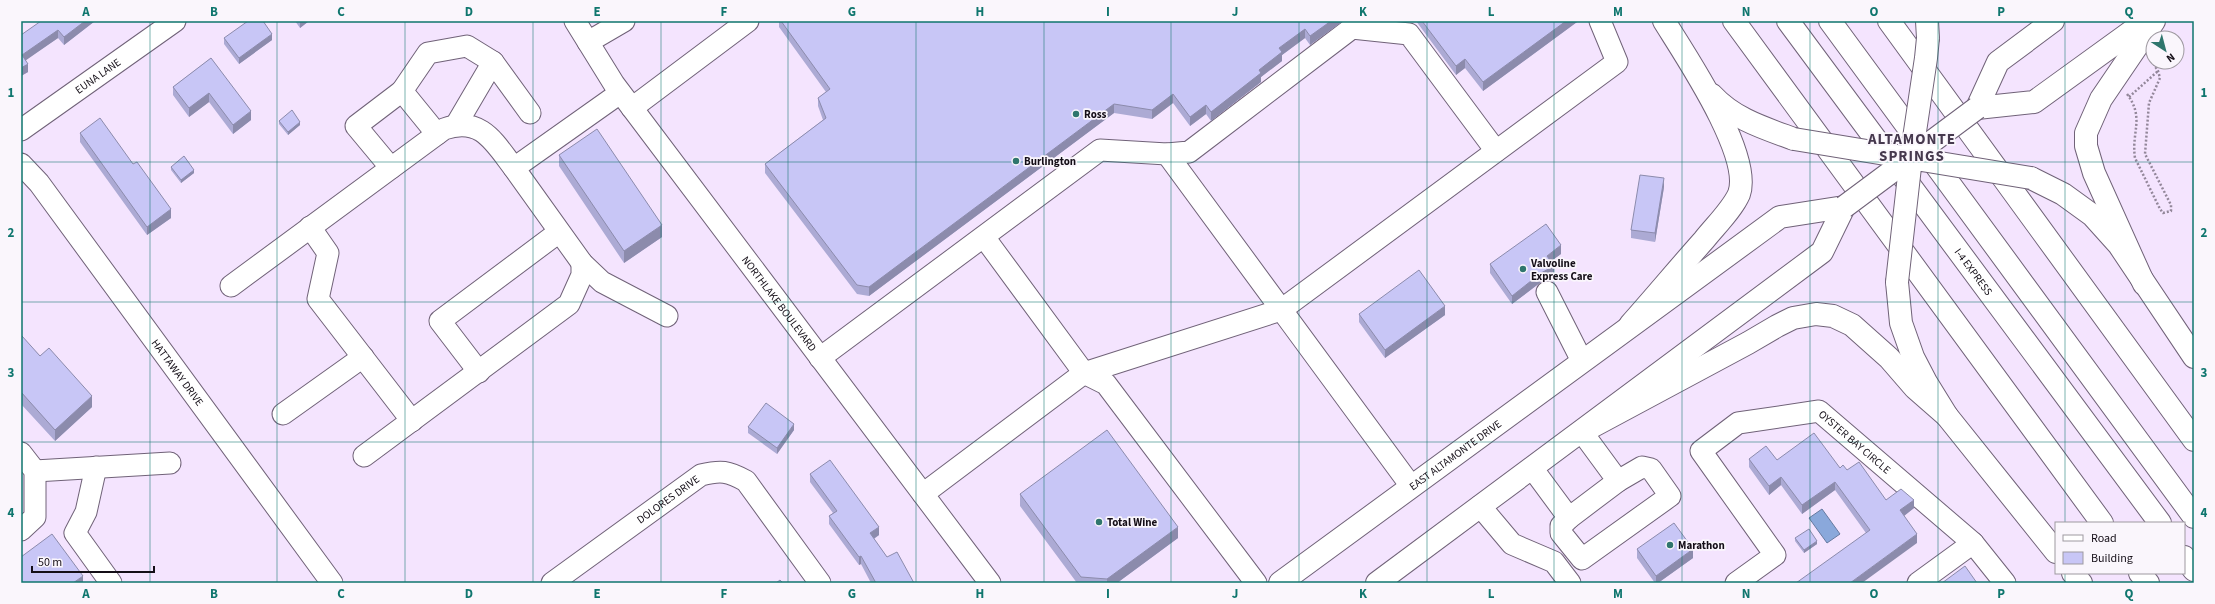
<svg xmlns="http://www.w3.org/2000/svg" width="2215" height="604" viewBox="0 0 2215 604" font-family="'Source Sans 3',sans-serif">
<style>
.water{fill:#8aa8db;stroke:#677aa0}
.lines{fill:none;stroke-linecap:round;stroke-linejoin:round}
.minor-casing{stroke:#706278;stroke-width:23}
.major-casing{stroke:#706278;stroke-width:24}
.highway-casing{stroke:#706278;stroke-width:24}
.path{stroke:#93879a;stroke-width:2.5;stroke-dasharray:2 2;stroke-linecap:butt}
.minor{stroke:#fff;stroke-width:21}
.major{stroke:#fff;stroke-width:22}
.highway{stroke:#fff;stroke-width:22}
.major-bridge-casing{stroke:#706278;stroke-width:24;stroke-linecap:butt}
.highway-bridge-casing{stroke:#706278;stroke-width:24;stroke-linecap:butt}
.major-bridge{stroke:#fff;stroke-width:22}
.highway-bridge{stroke:#fff;stroke-width:22}
.wall{fill:#acaad4}
.shaded-wall{fill:#8c8bac}
.building{fill:#c8c6f6;stroke:#8c8bac}
.grid{fill:none;stroke:#0f766e;stroke-width:1;stroke-opacity:0.55}
.poi-dot{fill:#2f766d;stroke:#faf6fc;stroke-width:1.5}
.labels{text-anchor:middle;dominant-baseline:central;stroke-width:3.5;stroke-linejoin:round;paint-order:stroke}
.street-label{font-size:11px;fill:#140e17;stroke:#faf6fc}
.poi-label{font-size:11px;font-weight:bold;fill:#140e17;stroke:#faf6fc;text-anchor:start}
.district-label{font-size:15px;font-weight:bold;letter-spacing:1px;fill:#46394e;stroke:#faf6fc}
.neatline{fill:none;stroke:#0f766e;stroke-width:1.5}
.grid-label{font-size:13px;text-anchor:middle;font-weight:bold;fill:#0f766e}
</style>
<rect width="100%" height="100%" fill="#f4e4fe"/>
<path class="water" d="M1822,509l18,25 -13,9 -18,-25z"/>
<g class="lines">
<g class="minor-casing">
<g id="minor">
<path id="s1" d="M575,21l39,63 376,499"/>
<path d="M588,42l36,-21"/>
<path d="M402,91l26,-38 39,-7 26,16"/>
<path d="M620,93l-106,75 68,95 20,19 65,34"/>
<path d="M632,108l116,-87"/>
<path d="M456,125l37,-63 37,51"/>
<path id="s2" d="M21,130l154,-109"/>
<path d="M1167,154l244,332"/>
<path id="s3" d="M21,164l18,19 293,400"/>
<path d="M391,168l-35,-42 46,-35 35,43"/>
<path d="M310,227l18,26 -10,46 94,122"/>
<path d="M984,237l100,136 22,11 150,199"/>
<path d="M231,286l213,-157c37,-13 50,13 70,39"/>
<path d="M1547,292l35,69"/>
<path d="M820,358l280,-208 67,4 22,-2 163,-124 57,6 87,117"/>
<path d="M479,372l-39,-51 119,-89"/>
<path d="M283,414l80,-57"/>
<path d="M21,453l14,18v46l-14,13"/>
<path d="M364,456l205,-152 13,-29v-12"/>
<path d="M96,467l-10,45 -11,21 36,50"/>
<path d="M1532,468l37,50 49,-37 -36,-49"/>
<path d="M35,471l135,-8"/>
<path d="M923,494l161,-121 197,-63 336,-248 -17,-41"/>
<path d="M1480,506l32,38 42,18 16,21"/>
<path d="M1569,518l-8,8v7l21,26 88,-63 -19,-27 -9,-2 -24,14"/>
<path id="s4" d="M552,583l149,-108c20,-5 27,-4 45,6l74,102"/>
<path id="s5" d="M1736,583l39,-28 -74,-104 37,-28 81,-12 154,132 32,40"/>
<path d="M1918,583l55,-40"/>
</g>
</g>
<g class="major-casing">
<g id="major">
<path d="M1977,108l57,-6 112,-81"/>
<path d="M1977,108l21,-46 55,-41"/>
<path id="s6" d="M1280,583l500,-366 64,-10"/>
<path d="M1377,583l445,-331 22,-45"/>
</g>
</g>
<g class="highway-casing">
<g id="highway">
<path d="M1734,21l368,502"/>
<path id="s7" d="M1788,21l372,502"/>
<path d="M1830,21l364,496"/>
<path d="M1889,21l305,419"/>
<path d="M1927,21l1,17"/>
<path d="M1712,95c22,24 52,33 82,44"/>
<path d="M2031,178l32,16 29,21 27,30 75,112"/>
<path d="M1897,282l4,41 12,34 13,25 21,34 109,136"/>
<path d="M2144,284l-50,-111 -8,-27v-13l15,-34 53,-78"/>
<path d="M1630,325c25,-28 49,-57 74,-85 11,-14 28,-30 35,-46 14,-39 -54,-139 -75,-173"/>
<path d="M1582,432l166,-89 29,-17 16,-8 23,-4 17,2 19,9 37,33 26,30 32,28"/>
<path d="M2184,557l10,13"/>
<path d="M2073,573l8,10"/>
<path d="M2140,573l8,10"/>
</g>
</g>
<path class="path" d="M2127,94c18,24 4,38 8,64l25,51 3,4 8,-2v-6l-26,-51 4,-51 11,-25 -2,-7 -5,-8
M2129,97l29,-26"/>
<use href="#minor" class="minor"/>
<use href="#major" class="major"/>
<use href="#highway" class="highway"/>
<g class="major-bridge-casing">
<path id="major-bridge" d="M1844,207l133,-99"/>
</g>
<g class="highway-bridge-casing">
<path id="highway-bridge" d="M1794,139l237,39
M1897,282l14,-124 15,-100 2,-20"/>
</g>
<use href="#major-bridge" class="major-bridge"/>
<use href="#highway-bridge" class="highway-bridge"/>
</g>
<path class="wall" d="M95,21l-31,24 -6,-7 -33,22 3,12 -7,4v-41z
M295,21h14l-9,7z
M779,21h564l-33,24 -5,-7 -23,17v6l-21,16v5l-50,39 -5,-7 -16,12 -17,-23 -21,16 -38,-6 -245,183 -12,-2 -92,-121v-9l58,-44 -5,-14v-8l8,-6 -47,-65z
M1416,21h161v1l-94,69 -18,-23 -9,7z
M224,38l48,2 -33,24 -15,-20z
M211,58l40,62 -18,14 -24,-32 -20,15 -16,-22v-8z
M279,121l21,4 -12,10 -9,-11z
M80,133l53,31 38,54 -24,17 -67,-93z
M559,155l103,82 -38,26 -65,-97z
M171,167l23,6 -13,10 -10,-13z
M1664,187l-9,55 -24,-4v-8z
M1561,254l-10,7 3,13 -13,8 -29,22 -22,-31v-9z
M1359,314l86,1 -60,43 -26,-36z
M21,337l71,70 -37,34 -34,-37z
M748,427l46,3 -17,24 -29,-21z
M1749,459l28,1 63,8 7,2 39,30 28,8 -10,8 13,27 -51,-10 -31,-43 -33,24 -21,-29 -12,10 -20,-28z
M810,474l69,61 -5,4 13,18 27,26h-43l-10,-19 -2,1 -30,-41v-8l4,-3 -23,-31z
M1020,494l158,44 -61,45h-40l-57,-77z
M1795,538l22,6 -13,9 -9,-12z
M1637,549l56,9 -35,25h-3l-18,-25z"/>
<path class="shaded-wall" d="M85,21h10l-31,24v-8z
M300,21h9l-9,7z
M1331,21h12l-33,24v-9z
M1566,21h11v1l-94,69v-9z
M1305,29v9l-23,17v6l-21,16v5l-50,39v-9l48,-42 20,-22z
M58,30v8l-36,25v-8z
M272,34v6l-33,24v-6z
M1465,59v9l-9,7v-9z
M28,64v8l-7,4v-8z
M209,93v9l-20,15v-9z
M1173,94v9l-21,16v-9z
M1114,104v9l-245,183v-9z
M1206,105v9l-16,12v-9z
M251,111v9l-18,14v-9z
M300,122v3l-12,10v-3z
M194,170v3l-13,10v-3z
M1664,178v9l-9,55v-9z
M171,209v9l-24,17v-8z
M662,225v12l-38,26v-12z
M1561,245v9l-14,10v-8z
M1554,266v8l-13,8 -29,22v-8l29,-23z
M1445,306v9l-60,43v-8z
M92,396v11l-37,34v-11z
M794,424v6l-17,24v-6z
M1781,477v8l-12,10v-9z
M1835,482v8l-33,24v-9z
M1914,500v8l-14,11v-9z
M879,527v8l-9,6v-8z
M1178,527v11l-61,45h-10v-4z
M1917,534v9l-55,40h-12z
M1817,541v3l-13,9v-3z
M1693,549v9l-35,25h-2v-7z
M861,556v8l-2,1v-8z
M83,576v7h-10z"/>
<path class="building" d="M41,21h44l-21,16 -6,-7 -36,25 6,9 -7,4v-33z
M248,21h15l9,13 -33,24 -15,-20z
M781,21h550l-21,15 -5,-7 -26,19 3,4 -23,18 2,3 -50,39 -5,-7 -16,12 -17,-23 -21,16 -38,-6 -245,183 -12,-2 -92,-121 61,-46 -8,-20 12,-9z
M1422,21h144l-83,61 -18,-23 -9,7z
M211,58l40,53 -18,14 -24,-32 -20,15 -16,-21z
M292,110l8,12 -12,10 -9,-11z
M100,118l33,46 4,-2 34,47 -24,18 -67,-94z
M597,129l65,96 -38,26 -65,-96z
M184,156l10,14 -13,10 -10,-13z
M1640,175l24,3 -9,55 -24,-3z
M1546,224l15,21 -14,11 7,10 -13,7 -29,23 -22,-32z
M1419,270l26,36 -60,44 -26,-36z
M22,336l18,20 9,-8 43,48 -37,34 -34,-38v-55z
M766,403l28,21 -17,24 -29,-21z
M1107,430l71,97 -71,52 -26,-2 -61,-83z
M1814,433l26,35 3,-3 4,5 12,-8 27,38 15,-11 13,11 -14,10 17,24 -67,49h-54l74,-53 -35,-48 -33,23 -21,-28 -12,9 -20,-27 17,-13 11,14z
M830,460l49,67 -9,6 17,24 10,-5 17,31h-38l-15,-27 -2,1 -30,-41 8,-5 -27,-37z
M1674,523l19,26 -37,27 -19,-27z
M1809,529l8,12 -13,9 -9,-12z
M52,534l31,42 -10,7h-52v-26z
M1965,566l12,17h-35z
M780,580l3,3h-7z"/>
<path class="grid" d="M150,21v562M277,21v562M405,21v562M533,21v562M661,21v562M788,21v562M916,21v562M1044,21v562M1171,21v562M1299,21v562M1427,21v562M1554,21v562M1682,21v562M1810,21v562M1938,21v562M2065,21v502M21,162h2173M21,302h2173M21,442h2173M2065,573v10"/>
<g class="poi-dot">
<circle cx="1076" cy="114" r="4"/>
<circle cx="1016" cy="161" r="4"/>
<circle cx="1523" cy="269" r="4"/>
<circle cx="1099" cy="522" r="4"/>
<circle cx="1670" cy="545" r="4"/>
</g>
<g class="labels">
<g class="street-label">
<text stroke="none"><textPath href="#s2" startOffset="94">EUNA LANE</textPath></text>
<text stroke="none"><textPath href="#s7" startOffset="312">I-4 EXPRESS</textPath></text>
<text stroke="none"><textPath href="#s1" startOffset="349">NORTHLAKE BOULEVARD</textPath></text>
<text stroke="none"><textPath href="#s3" startOffset="261">HATTAWAY DRIVE</textPath></text>
<text stroke="none"><textPath href="#s5" startOffset="351">OYSTER BAY CIRCLE</textPath></text>
<text stroke="none"><textPath href="#s6" startOffset="217">EAST ALTAMONTE DRIVE</textPath></text>
<text stroke="none"><textPath href="#s4" startOffset="143">DOLORES DRIVE</textPath></text>
</g>
<g class="poi-label">
<text x="1084" y="114">Ross</text>
<text x="1024" y="161">Burlington</text>
<text x="1531" y="263">Valvoline<tspan x="1531" dy="13">Express Care</tspan></text>
<text x="1107" y="522">Total Wine</text>
<text x="1678" y="545">Marathon</text>
</g>
<g class="district-label">
<text x="1912" y="139">ALTAMONTE<tspan x="1912" dy="17">SPRINGS</tspan></text>
</g>
</g>
<rect width="2215" height="604" fill="none" stroke="#faf6fc" stroke-width="44"/>
<rect x="2055" y="522" width="130" height="52" fill="#faf6fc" stroke="#9e99a0"/>
<rect x="2063" y="535" width="20" height="6" fill="#ffffff" stroke="#9e99a0"/>
<text x="2091" y="542" font-size="12" fill="#140e17">Road</text>
<rect x="2063" y="552" width="20" height="12" fill="#c8c6f6" stroke="#9e99a0"/>
<text x="2091" y="562" font-size="12" fill="#140e17">Building</text>
<g transform="translate(2165 50) rotate(144)"><circle r="19" fill="#faf6fc" stroke="#9e99a0"/>
<path d="M0-3L7 15L0 10L-7 15Z" fill="#2f766d"/>
<text y="-6" font-size="11" font-weight="bold" text-anchor="middle" fill="#140e17">N</text>
</g>
<path d="M32 566v6h122v-6" fill="none" stroke="#140e17" stroke-width="2"/>
<text x="38" y="566" font-size="12" fill="#140e17" stroke="#faf6fc" stroke-width="3" paint-order="stroke">50 m</text>
<rect x="22" y="22" width="2171" height="560" class="neatline"/>
<g class="grid-label">
<text x="86" y="16">A</text>
<text x="214" y="16">B</text>
<text x="341" y="16">C</text>
<text x="469" y="16">D</text>
<text x="597" y="16">E</text>
<text x="724" y="16">F</text>
<text x="852" y="16">G</text>
<text x="980" y="16">H</text>
<text x="1108" y="16">I</text>
<text x="1235" y="16">J</text>
<text x="1363" y="16">K</text>
<text x="1491" y="16">L</text>
<text x="1618" y="16">M</text>
<text x="1746" y="16">N</text>
<text x="1874" y="16">O</text>
<text x="2001" y="16">P</text>
<text x="2129" y="16">Q</text>
<text x="11" y="97">1</text>
<text x="2204" y="97">1</text>
<text x="11" y="237">2</text>
<text x="2204" y="237">2</text>
<text x="11" y="377">3</text>
<text x="2204" y="377">3</text>
<text x="11" y="517">4</text>
<text x="2204" y="517">4</text>
<text x="86" y="598">A</text>
<text x="214" y="598">B</text>
<text x="341" y="598">C</text>
<text x="469" y="598">D</text>
<text x="597" y="598">E</text>
<text x="724" y="598">F</text>
<text x="852" y="598">G</text>
<text x="980" y="598">H</text>
<text x="1108" y="598">I</text>
<text x="1235" y="598">J</text>
<text x="1363" y="598">K</text>
<text x="1491" y="598">L</text>
<text x="1618" y="598">M</text>
<text x="1746" y="598">N</text>
<text x="1874" y="598">O</text>
<text x="2001" y="598">P</text>
<text x="2129" y="598">Q</text>
</g>
</svg>
